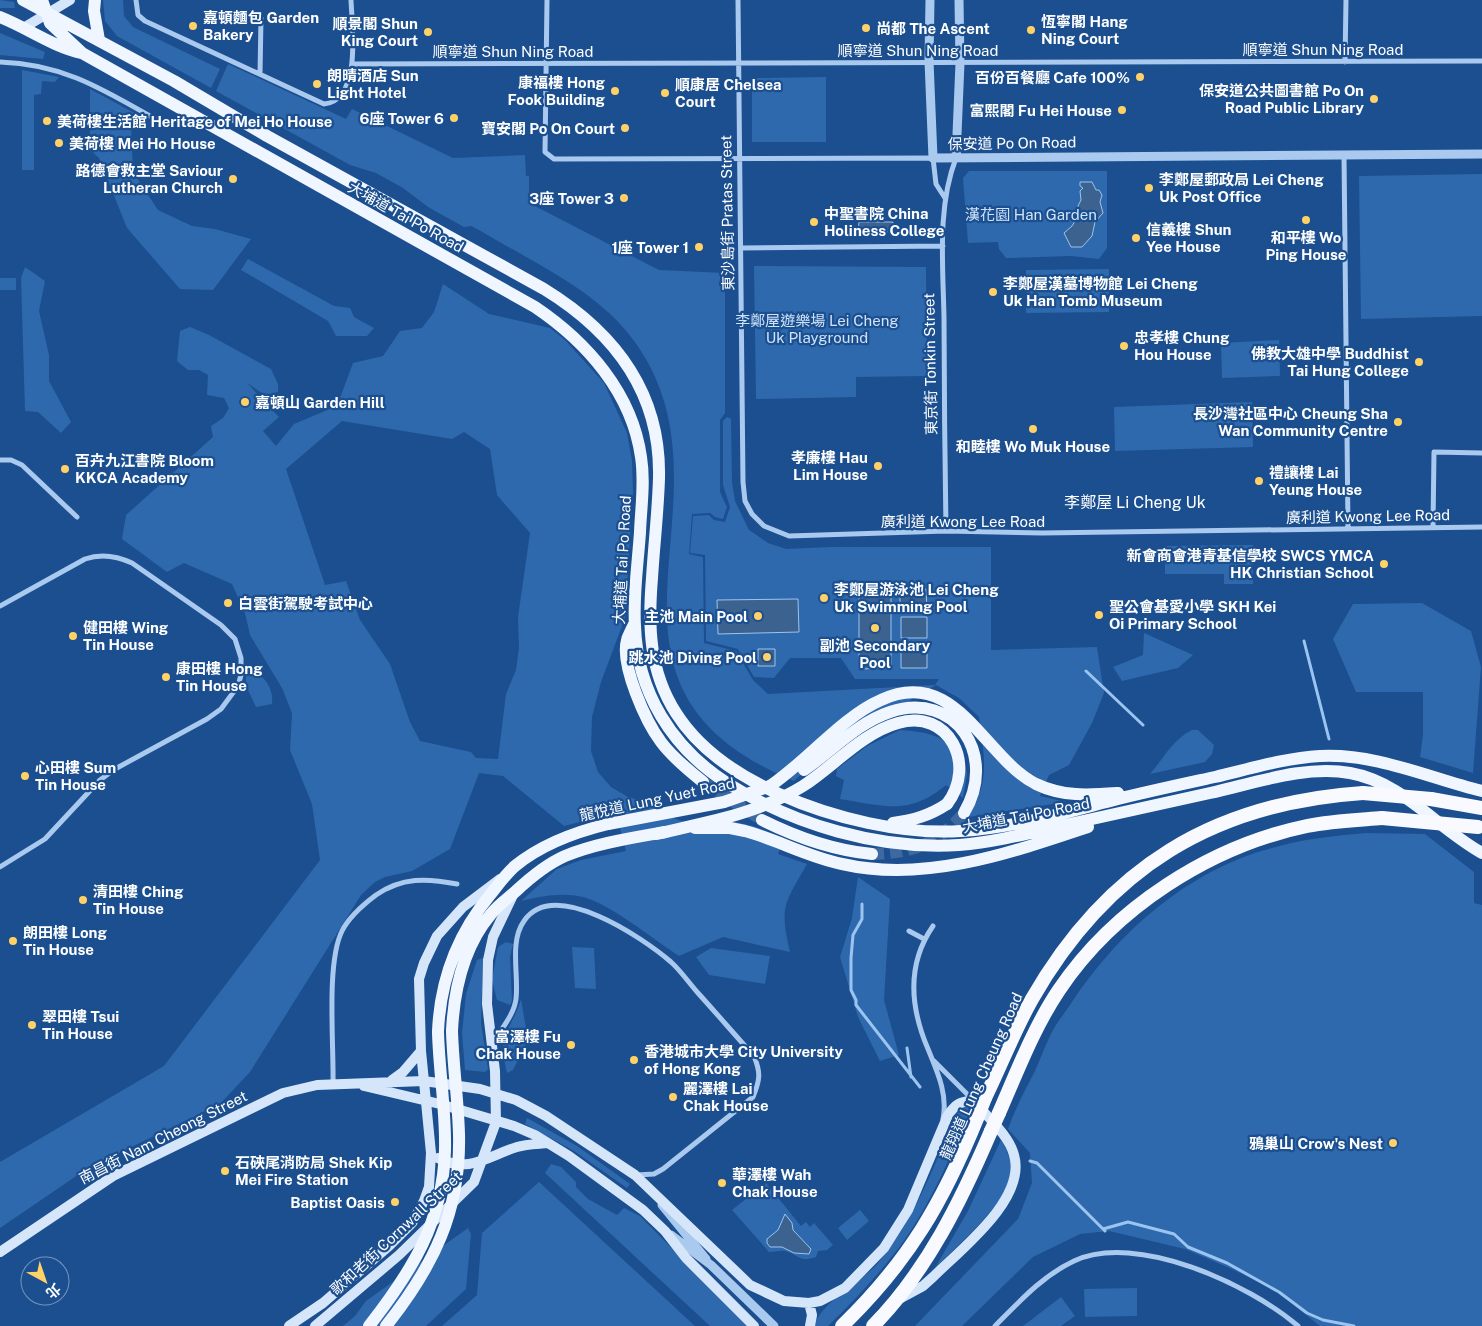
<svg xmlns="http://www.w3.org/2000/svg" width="1482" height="1326" viewBox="0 0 1482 1326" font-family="'Public Sans','Noto Sans TC',sans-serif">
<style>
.green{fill:#2e69ad;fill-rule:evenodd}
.water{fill:#3c6290;stroke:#9cc4f0}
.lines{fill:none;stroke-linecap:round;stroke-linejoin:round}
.stream{stroke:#9cc4f0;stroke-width:3}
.primary-tunnel{stroke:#3d69a0;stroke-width:12;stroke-dasharray:12 6;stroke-linecap:butt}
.minor{stroke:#a9c9ee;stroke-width:5}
.tertiary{stroke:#a9c9ee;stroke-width:9}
.secondary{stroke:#d6e6fa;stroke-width:10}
.primary{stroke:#f0f6ff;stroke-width:12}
.trunk{stroke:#f8faff;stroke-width:14}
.primary-bridge{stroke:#f0f6ff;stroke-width:12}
.trunk-bridge{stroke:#f8faff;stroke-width:14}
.poi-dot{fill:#ffd166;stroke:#1b4f8f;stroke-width:2}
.labels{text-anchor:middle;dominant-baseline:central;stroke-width:4.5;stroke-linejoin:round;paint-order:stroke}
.poi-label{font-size:15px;font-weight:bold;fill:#fff;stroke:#1b4f8f;text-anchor:start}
.street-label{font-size:15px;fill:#fff;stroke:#1b4f8f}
.park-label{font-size:15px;fill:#cfe3fa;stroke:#1b4f8f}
.neighbourhood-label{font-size:16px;fill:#fff;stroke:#1b4f8f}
</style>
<rect width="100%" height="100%" fill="#1b4f8f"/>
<path class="green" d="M0,0l14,2 1,6h-15z
M103,0h20l1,16 9,11 87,42 -9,19 -94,-52 -12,-15z
M0,33l45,19 -2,7 -43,-4z
M228,64l118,55 6,-10 101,49 72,-3 1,21h3v27l130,67 66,3v140l-5,7v72l7,15 -4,12 -8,-2 -5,-4 -18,1 -3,40 14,3 1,86 32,8 17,29 15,14 167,-9 4,-6h-84l-14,-21h-51l-16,20 -20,-1 -16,-28 -32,-8 -1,-86 -15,-2 3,-37 16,-1 5,5 11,2 5,-15 -7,-22v-64l4,-4 4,2 1,64 3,18 14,29 19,13 18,6 44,-2h161v103l106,-3 7,46 -12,30 -23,42 -20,10 -9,21 26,6 -98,15c23,-36 16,-60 11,-100l-20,-19 -23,-13 -106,63 -36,33c-233,-96 -54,-275 -153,-430 -36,-58 -106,-87 -162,-121l-8,-4 -7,1 -36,-20 -25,-19 -27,-15 -26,-8 -134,-74z
M22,70l37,7 -4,5 -13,-1 -1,13 -7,1v75h-12z
M826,77v65h-74v-59l5,-5z
M90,89l50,27 -1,9h-6l-2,3 2,44 25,38 34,16 23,3 36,10 -38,51 -33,-1 -53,-61 -28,-70 -9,-8z
M969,171h138v77l-8,11 -28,-3 -65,2 -7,-9 -1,-7 -30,1 -5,-65z
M1482,174v142l-121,3 -2,-143z
M248,259l86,47 16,2 4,9 20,11 -7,8h-31l-8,-15 -87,-51z
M754,266l172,1 1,109 -71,1v20l-100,2z
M25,267l20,14 -6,30 10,44v26l22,41 -10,11 -23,-21 -13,-1 -4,-133z
M1109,269v43l-83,1v-43z
M0,278h16v12h-16z
M443,284l46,30 61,14 15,12 39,43 23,50 5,28 1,31 -8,126 -24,64 -9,35 -1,34 7,21 13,15 17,10 23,6 16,13 15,5h49l22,5 31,12 -6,16 29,10c-22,39 -28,42 -17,88l-67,-15 -44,19c-24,-16 -71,-53 -96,-59 -21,-5 -42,-1 -62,4l36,-32 24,-9 45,-9 -10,-38 -52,13 -61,-50 -24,-3 -29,76 -38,22 -27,6 -10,5 -14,13 -111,177 -30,32 -132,64 -88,60v-66l164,-96 156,-206 -8,-56 -22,-54 2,-37 -10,-25 -32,-53 -5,-22 -13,-29 -48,-21 -17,9 -45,-33 4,-24 87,-78 -2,-11 12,-8 6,-10 -5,-10 -17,-3 1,-20 -9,-5h-11l-11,-9 3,-30 10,-4 19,8 62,34 7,15v8l-13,3 -18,-12 32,34 -16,14 13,15 18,-22 43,-18 16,-43 30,-7 17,-25 22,-3 12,-16zM342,421l110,18 12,-7 26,17 7,46 33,38 -12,84 1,31 -3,22 -10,24 -8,65 -22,-1 -5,-6 -51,-11 -10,-19 -20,-58 -30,-44 -14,-39 -21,4 -39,-116z
M1279,340l1,36 -58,2 -1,-35z
M1252,402l1,45 -138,4 -1,-44z
M1253,545v39h-29v-10h-59v-28z
M1422,603l49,28 10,36 -8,106 -53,-16 3,-22v-43h-67l-23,-53 20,-35z
M1144,633l49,22 -15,13 -56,13 -9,-14 30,-12z
M246,667c16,6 28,19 26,37l-16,3 -10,-21z
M900,730c28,2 38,5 62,21l5,23 -4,24 -17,-13c-37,31 -62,21 -106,14l4,-19 -8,-4 1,-7 30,-23z
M1192,730h6l16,15 -2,9 -7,8 -55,12c14,-16 23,-35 42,-44z
M1365,833l60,1 49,38v31l8,2v421h-162l-45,-36 -43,-21 -47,-20 -76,-18 -29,3 -47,23 -71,69h-47l103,-107 14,-36 -2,-30 -22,-24c7,-20 17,-39 27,-58 5,-11 9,-23 15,-35 5,-11 13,-21 20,-31 47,-72 118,-135 202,-157 30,-9 62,-12 93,-15z
M858,877l32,22 -6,101 15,55 -19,6 -22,-44 -18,-60 12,-39z
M506,942l7,2 -3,13 2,44 -2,4 -13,-5 -5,-20 6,-33z
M572,947l22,1 2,41 -21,-1z
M711,948l59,8 -5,28 -56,-9 -13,-18z
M483,958l-2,65 7,46 -3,3 -20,-2 -3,-37 4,-39 11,-34z
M521,999l7,41 -15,30 -6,3c-2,-11 -6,-22 -3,-33 4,-14 13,-26 17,-41z
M963,1106h9c-19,45 -38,91 -66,132 -23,32 -50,61 -78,88h-13c3,-22 47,-44 63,-63 35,-42 56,-95 76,-145z
M527,1118l50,28 53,38 -3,4 -53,-37 -49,-27z
M1001,1140c7,12 12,23 9,37 -5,28 -54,70 -75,91l33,-57z
M551,1164l10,3 15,15v5l12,12 29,16 7,-7 16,8 108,110h-38l-165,-153z
M539,1182l156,144h-253l35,-31 5,-62z
M766,1183l35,43 5,-4 4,5 4,-4 19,22 -6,5 -9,1 -2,6c-19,6 -17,-3 -31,-6 -4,-1 -12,1 -16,1l-37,-42z
M860,1210l9,11 -22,19 -9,-12z
M468,1228l3,6 -5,55 -40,37h-83l12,-10 11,-15z
M1137,1288v28l-52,1 -1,-28z
M1061,1297l14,19 -14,10h-38z"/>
<path class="water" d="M1080,182h12l4,8h3l3,5 -2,7 3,11 -8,9 -3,14 -10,11h-11l-7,-14 8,-7 8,-13 -2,-7 3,-6 -1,-9 3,-3 -3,-2z
M859,222h34v10h-35z
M859,588h32v80l-32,1z
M900,589h26l1,21 -27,1z
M798,599l1,33 -81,2 -1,-34z
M901,617h26v21h-26z
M901,646h26v22h-26z
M758,649h17v17h-17z
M785,1214l7,9 1,7 18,19 -2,5 -15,-1 -12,-6h-12l-3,-4v-4l11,-9z"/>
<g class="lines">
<path class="stream" d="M1304,641l25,98
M1086,671l57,54
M862,904v15l-9,16 -2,23v32l5,10v5l64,82
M907,1048l4,29
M1030,1161l7,2 68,68
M1103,1229l25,-7 46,12 14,13 39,16 52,29 28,21 16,7 31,6"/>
<path class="primary-tunnel" d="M703,782l59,38
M872,854c41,-1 65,-10 92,-41"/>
<path class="minor" d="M136,0l2,15 7,6 179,83c38,-4 28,-77 27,-104
M547,0l-2,152 9,7 379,-1 3,26 9,14
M738,0l5,482 2,19 7,13 12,12 25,10 157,-5 96,2 440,-6
M0,62c64,2 104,28 157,58
M1345,62l1,-62
M353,64l1129,-3
M260,74l1,-56
M1344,155l4,374
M741,248l202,-2
M0,460h11l11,5 55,52
M1433,527l1,-75 48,1
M946,531c-1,-71 -2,-143 -2,-214 -1,-52 -7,-110 12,-159
M0,606l85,-47c17,-6 32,-3 47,4l89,62 14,14 6,19v17l-3,11 -17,23 -14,10 -92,50 -15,11 -55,59 -45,28
M933,926c-27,39 -23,81 -5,123 9,22 20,45 15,70
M909,931l15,8
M493,1043c8,-14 21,-28 23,-44 3,-24 -7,-57 8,-78 30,-44 119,17 147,41 10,9 18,21 27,31 19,21 37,42 56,63 7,17 6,24 -1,41l-90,72 -9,5 -18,1
M934,1061l40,40
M333,1084c1,-39 -7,-121 9,-153 7,-14 22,-27 34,-36 26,-18 51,-17 81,-11
M995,1326c24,-24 47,-50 79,-65 62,-29 175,23 224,65"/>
<path class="tertiary" d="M930,0l-1,61 4,97 549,-4
M956,158l4,-95 -1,-63
M662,1205l44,54
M671,1235l40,30 63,61"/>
<path class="secondary" d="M25,27l45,-27
M392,1080l11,-8 18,-21
M364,1086l76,18 74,22 21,9 34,21 74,54 22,21 21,27 68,68
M438,1158c31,16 50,-2 79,-11 9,-3 21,-3 31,-4
M0,1252l113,-76 170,-83 34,-8 107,-4 56,8 36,11 30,16 89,59 115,110 34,16 25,2 11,-2 25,-13 39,-40 24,-38 40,-95c7,-10 13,-15 26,-14 13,16 35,34 40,54 13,44 -54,95 -81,122l-10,9 -24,13
M809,1303l3,12 -2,11
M289,1326l34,-23 66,-57 23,-23 12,-22 5,-14 2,-34 -10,-102 -2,-72 5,-16 13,-27 26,-29 37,-28
M315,1326l84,-71 75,-73 22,-60 -1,-51 -8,-67 1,-44 5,-23 20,-42"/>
<path class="primary" d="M23,0l151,81 93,55 277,153c70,43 117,104 115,189 -1,34 -5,67 -7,100 -4,48 -3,93 24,135 24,38 63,63 103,81 53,24 124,41 182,37 53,-3 106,-19 157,-32 32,-8 65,-15 97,-22 34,-8 70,-19 105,-21 56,-3 109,22 162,35
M42,0l8,23 32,30
M95,0l-1,11 5,29
M0,17c28,11 53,30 82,36l453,254c52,35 97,86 106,150 4,25 0,50 -1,75 -2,31 -7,63 -5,94 2,66 37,122 92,157 67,42 152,67 232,62 36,-3 71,-12 106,-20 48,-11 97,-21 145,-32 45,-10 95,-28 140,-20 52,9 87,55 132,80
M633,626c-2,5 -5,10 -6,14 -7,25 19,82 34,102 11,15 27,28 42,40
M804,770c28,-19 53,-47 86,-58 66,-22 108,44 74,101
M770,786c37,-25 72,-69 111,-86 75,-35 102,57 155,84 27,13 53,11 82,9
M762,820c36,18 70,30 110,34
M893,823c20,-3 36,-7 54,-19
M695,828h35l15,3c33,9 63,26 97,33 83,19 168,-11 246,-37
M452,1031c2,-42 11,-84 39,-117 7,-9 16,-15 25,-23 15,-14 31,-27 49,-35 32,-13 67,-18 100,-24
M438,1032c2,-52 19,-97 52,-137 8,-10 15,-20 25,-29 27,-22 60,-34 93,-42"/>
<path class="trunk" d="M1431,799l51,9
M985,1098c16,-33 29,-67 47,-99 75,-131 181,-196 331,-206
M999,1113c18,-41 35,-86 60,-123 55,-82 151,-144 248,-164 24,-5 50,-6 75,-8
M842,1326c67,-65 101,-124 136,-210
M873,1326c54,-55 88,-125 118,-195"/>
<path class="primary-bridge" d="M608,824l116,-22 46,-16
M656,834c51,-12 102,-20 147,-48 31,-20 59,-53 95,-63 51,-15 79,42 49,81
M369,1326c43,-55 74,-104 76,-176 1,-39 -6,-79 -7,-118
M386,1326c47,-59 75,-115 73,-192 -1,-35 -6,-69 -7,-103"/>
<path class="trunk-bridge" d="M1363,793l68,6
M1382,818l96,9
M978,1116l7,-18
M991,1131l8,-18"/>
</g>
<g class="poi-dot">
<circle cx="193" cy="26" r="5"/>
<circle cx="866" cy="28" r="5"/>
<circle cx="1031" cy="30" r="5"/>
<circle cx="428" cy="32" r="5"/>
<circle cx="1140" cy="77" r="5"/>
<circle cx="317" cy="84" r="5"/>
<circle cx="615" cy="91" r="5"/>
<circle cx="665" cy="93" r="5"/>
<circle cx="1374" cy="99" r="5"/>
<circle cx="1122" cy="110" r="5"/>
<circle cx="454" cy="118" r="5"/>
<circle cx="47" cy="121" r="5"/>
<circle cx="625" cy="128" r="5"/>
<circle cx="59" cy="143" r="5"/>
<circle cx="233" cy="179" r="5"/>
<circle cx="1149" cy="188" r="5"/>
<circle cx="624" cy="198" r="5"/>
<circle cx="1306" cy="220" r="5"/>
<circle cx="814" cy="222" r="5"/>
<circle cx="1136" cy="238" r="5"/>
<circle cx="699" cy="247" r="5"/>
<circle cx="993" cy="292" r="5"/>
<circle cx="1124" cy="346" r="5"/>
<circle cx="1419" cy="362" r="5"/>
<circle cx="245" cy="402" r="5"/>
<circle cx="1398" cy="422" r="5"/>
<circle cx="1033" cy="429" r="5"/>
<circle cx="878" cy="466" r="5"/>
<circle cx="65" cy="469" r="5"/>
<circle cx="1259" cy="481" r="5"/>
<circle cx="1384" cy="564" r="5"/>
<circle cx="824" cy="598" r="5"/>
<circle cx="228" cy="603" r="5"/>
<circle cx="1099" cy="615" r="5"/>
<circle cx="758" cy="616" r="5"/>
<circle cx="875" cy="628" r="5"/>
<circle cx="73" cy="636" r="5"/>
<circle cx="767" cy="657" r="5"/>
<circle cx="166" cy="677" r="5"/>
<circle cx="25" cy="776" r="5"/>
<circle cx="83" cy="900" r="5"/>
<circle cx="13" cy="941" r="5"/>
<circle cx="32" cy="1025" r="5"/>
<circle cx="571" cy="1045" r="5"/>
<circle cx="634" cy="1060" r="5"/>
<circle cx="673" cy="1097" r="5"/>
<circle cx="1393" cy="1143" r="5"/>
<circle cx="225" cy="1171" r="5"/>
<circle cx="722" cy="1183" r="5"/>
<circle cx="395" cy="1202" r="5"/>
</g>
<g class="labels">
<g class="poi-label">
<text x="203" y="17">嘉頓麵包 Garden<tspan x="203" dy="17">Bakery</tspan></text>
<text x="1041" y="21">恆寧閣 Hang<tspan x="1041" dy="17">Ning Court</tspan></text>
<text x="418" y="23" text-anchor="end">順景閣 Shun<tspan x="418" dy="17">King Court</tspan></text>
<text x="876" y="28">尚都 The Ascent</text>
<text x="327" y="75">朗晴酒店 Sun<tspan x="327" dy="17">Light Hotel</tspan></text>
<text x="1130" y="77" text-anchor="end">百份百餐廳 Cafe 100%</text>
<text x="605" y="82" text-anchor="end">康福樓 Hong<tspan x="605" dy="17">Fook Building</tspan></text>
<text x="675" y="84">順康居 Chelsea<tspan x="675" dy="17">Court</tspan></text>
<text x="1364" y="90" text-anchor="end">保安道公共圖書館 Po On<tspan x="1364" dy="17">Road Public Library</tspan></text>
<text x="1112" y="110" text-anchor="end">富熙閣 Fu Hei House</text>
<text x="444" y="118" text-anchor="end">6座 Tower 6</text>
<text x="57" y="121">美荷樓生活館 Heritage of Mei Ho House</text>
<text x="615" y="128" text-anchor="end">寶安閣 Po On Court</text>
<text x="69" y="143">美荷樓 Mei Ho House</text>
<text x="223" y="170" text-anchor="end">路德會救主堂 Saviour<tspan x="223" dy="17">Lutheran Church</tspan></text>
<text x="1159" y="179">李鄭屋郵政局 Lei Cheng<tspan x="1159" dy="17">Uk Post Office</tspan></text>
<text x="614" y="198" text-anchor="end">3座 Tower 3</text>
<text x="824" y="213">中聖書院 China<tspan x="824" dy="17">Holiness College</tspan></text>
<text x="1146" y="229">信義樓 Shun<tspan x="1146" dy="17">Yee House</tspan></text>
<text x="1306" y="237" text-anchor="middle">和平樓 Wo<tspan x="1306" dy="17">Ping House</tspan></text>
<text x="689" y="247" text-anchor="end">1座 Tower 1</text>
<text x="1003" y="283">李鄭屋漢墓博物館 Lei Cheng<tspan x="1003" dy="17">Uk Han Tomb Museum</tspan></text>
<text x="1134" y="337">忠孝樓 Chung<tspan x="1134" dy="17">Hou House</tspan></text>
<text x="1409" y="353" text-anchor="end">佛教大雄中學 Buddhist<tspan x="1409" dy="17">Tai Hung College</tspan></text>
<text x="255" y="402">嘉頓山 Garden Hill</text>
<text x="1388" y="413" text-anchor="end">長沙灣社區中心 Cheung Sha<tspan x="1388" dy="17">Wan Community Centre</tspan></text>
<text x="1033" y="446" text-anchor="middle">和睦樓 Wo Muk House</text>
<text x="868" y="457" text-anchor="end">孝廉樓 Hau<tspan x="868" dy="17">Lim House</tspan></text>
<text x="75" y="460">百卉九江書院 Bloom<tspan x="75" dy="17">KKCA Academy</tspan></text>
<text x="1269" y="472">禮讓樓 Lai<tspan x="1269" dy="17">Yeung House</tspan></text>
<text x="1374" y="555" text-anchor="end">新會商會港青基信學校 SWCS YMCA<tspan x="1374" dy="17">HK Christian School</tspan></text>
<text x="834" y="589">李鄭屋游泳池 Lei Cheng<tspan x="834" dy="17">Uk Swimming Pool</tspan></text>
<text x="238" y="603">白雲街駕駛考試中心</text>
<text x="1109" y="606">聖公會基愛小學 SKH Kei<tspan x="1109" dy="17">Oi Primary School</tspan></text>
<text x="748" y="616" text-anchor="end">主池 Main Pool</text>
<text x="83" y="627">健田樓 Wing<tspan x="83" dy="17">Tin House</tspan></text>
<text x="875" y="645" text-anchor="middle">副池 Secondary<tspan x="875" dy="17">Pool</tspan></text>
<text x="757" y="657" text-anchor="end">跳水池 Diving Pool</text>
<text x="176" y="668">康田樓 Hong<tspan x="176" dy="17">Tin House</tspan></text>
<text x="35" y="767">心田樓 Sum<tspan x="35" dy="17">Tin House</tspan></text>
<text x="93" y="891">清田樓 Ching<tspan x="93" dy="17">Tin House</tspan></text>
<text x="23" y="932">朗田樓 Long<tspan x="23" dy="17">Tin House</tspan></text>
<text x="42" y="1016">翠田樓 Tsui<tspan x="42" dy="17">Tin House</tspan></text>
<text x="561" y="1036" text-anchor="end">富澤樓 Fu<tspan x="561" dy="17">Chak House</tspan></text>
<text x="644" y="1051">香港城市大學 City University<tspan x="644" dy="17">of Hong Kong</tspan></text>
<text x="683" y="1088">麗澤樓 Lai<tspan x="683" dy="17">Chak House</tspan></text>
<text x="1383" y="1143" text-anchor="end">鴉巢山 Crow's Nest</text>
<text x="235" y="1162">石硤尾消防局 Shek Kip<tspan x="235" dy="17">Mei Fire Station</tspan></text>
<text x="732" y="1174">華澤樓 Wah<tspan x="732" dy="17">Chak House</tspan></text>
<text x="385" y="1202" text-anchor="end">Baptist Oasis</text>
</g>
<g class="street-label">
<text x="1323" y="49">順寧道 Shun Ning Road</text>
<text x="918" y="50">順寧道 Shun Ning Road</text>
<text x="513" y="51">順寧道 Shun Ning Road</text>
<text transform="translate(1012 143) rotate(-1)">保安道 Po On Road</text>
<text transform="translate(727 213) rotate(-91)">東沙島街 Pratas Street</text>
<text transform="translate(406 217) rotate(29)">大埔道 Tai Po Road</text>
<text transform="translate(930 364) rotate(-91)">東京街 Tonkin Street</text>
<text transform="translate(1368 516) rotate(-1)">廣利道 Kwong Lee Road</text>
<text x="963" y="521">廣利道 Kwong Lee Road</text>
<text transform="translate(622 560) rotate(-87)">大埔道 Tai Po Road</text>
<text transform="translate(657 799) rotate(-12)">龍悅道 Lung Yuet Road</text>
<text transform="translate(1026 815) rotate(-11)">大埔道 Tai Po Road</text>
<text transform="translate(981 1076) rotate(-66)">龍翔道 Lung Cheung Road</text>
<text transform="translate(163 1137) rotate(-27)">南昌街 Nam Cheong Street</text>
<text transform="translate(396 1233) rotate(-43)">歌和老街 Cornwall Street</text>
</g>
<g class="park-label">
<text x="1031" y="214">漢花園 Han Garden</text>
<text x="817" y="320">李鄭屋遊樂場 Lei Cheng<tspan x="817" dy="17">Uk Playground</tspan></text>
</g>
<g class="neighbourhood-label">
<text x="1135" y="502">李鄭屋 Li Cheng Uk</text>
</g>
</g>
<g transform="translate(45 1281) rotate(140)"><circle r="24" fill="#1b4f8f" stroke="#7695bc"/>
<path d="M0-4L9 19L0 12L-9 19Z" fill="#ffd166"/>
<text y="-8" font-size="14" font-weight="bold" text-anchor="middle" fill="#ffffff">北</text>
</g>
</svg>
